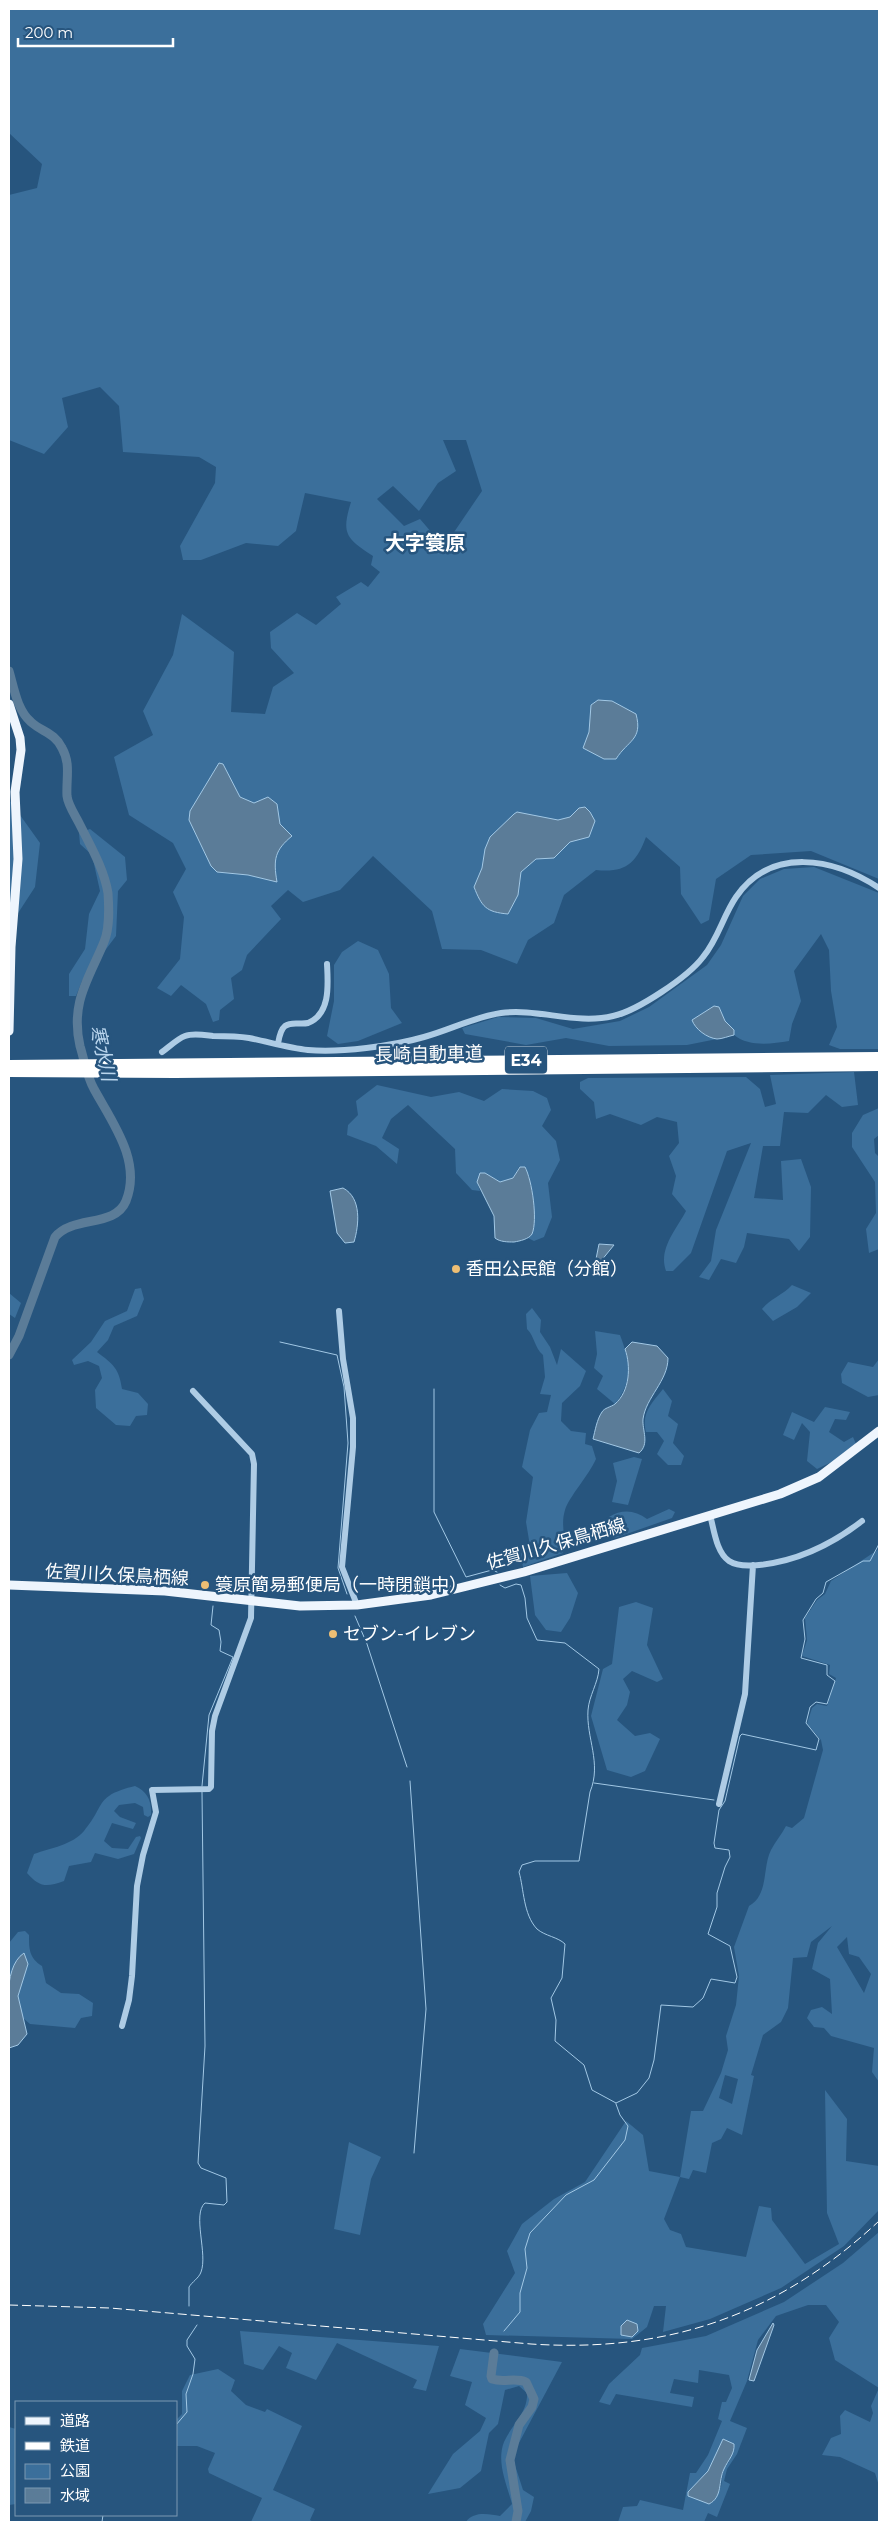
<svg xmlns="http://www.w3.org/2000/svg" width="888" height="2531" viewBox="0 0 888 2531" font-family="Montserrat,'Noto Sans JP',sans-serif">
<style>
.green{fill:#3b6f9b;fill-rule:evenodd}
.water{fill:#5b7c98;stroke:#a2c8e5}
.lines{fill:none;stroke-linecap:round;stroke-linejoin:round}
.stream{stroke:#a2c8e5;stroke-width:1}
.river{stroke:#5b7c98;stroke-width:9}
.minor{stroke:#aecce5;stroke-width:6}
.major{stroke:#eef5fd;stroke-width:9}
.highway{stroke:#fff;stroke-width:10}
.rail{stroke:#fff;stroke-width:1;stroke-dasharray:9 4;stroke-linecap:butt}
.poi-dot{fill:#edbe74;stroke:#27557e;stroke-width:2}
.labels{text-anchor:middle;dominant-baseline:central;stroke-width:5;stroke-linejoin:round;paint-order:stroke}
.shield{fill:#27557e;stroke:#beccd8;stroke-width:1}
.shield-label{font-size:16px;font-weight:bold;fill:#fff}
.street-label{font-size:18px;fill:#fff;stroke:#27557e}
.poi-label{font-size:18px;fill:#fff;stroke:#27557e;text-anchor:start}
.water-label{font-size:19px;font-style:italic;fill:#b9d5ed;stroke:#27557e}
.quarter-label{font-size:20px;font-weight:bold;fill:#fff;stroke:#27557e}
</style>
<rect width="100%" height="100%" fill="#27557e"/>
<path class="green" d="M9,9h870v870l-68,-28 -60,4 -35,24 -7,41 -8,4 -20,-30 -1,-27 -34,-30c-10,27 -21,36 -50,33l-32,25 -10,28 -26,17 -11,24 -36,-14 -39,-1 -10,-38 -59,-55 -33,34 -37,12 -15,-12 -17,16 10,13 -34,36 -5,15 -11,8 3,21 -14,11 -1,10 -6,2 -7,-18 -25,-19 -10,11 -14,-8 23,-29 4,-42 -11,-25 13,-23 -13,-26 -44,-28 -15,-58 39,-22 -10,-24 30,-56 9,-41 52,38 -3,60 34,2 8,-27 21,-14 -23,-25 -1,-16 27,-19 19,12 25,-21 -5,-7 25,-15 7,5 12,-15 -9,-7 2,-9c-27,-18 -32,-22 -22,-54l-46,-9 -9,38 -18,15 -32,-3 -45,17h-18l-3,-14 35,-63 1,-16 -17,-10 -76,-5 -4,-46 -19,-19 -38,11 6,29 -24,27 -35,-14v-245l28,-7 5,-24 -33,-31zM443,440h23l16,51 -34,50 -16,-8 -12,-14 -16,7 -27,-27 16,-13 26,25 19,-28 18,-12z
M9,794l1,7 30,42 -5,44 -26,40z
M90,829l35,28 2,23 -9,11 -2,45 -34,45 -6,15h-7v-22l16,-25 4,-35 11,-23 -8,-36 -12,-11 -1,-11z
M814,867l65,26v156h-39l-11,-4 8,-18 -6,-36 -2,-41 -8,-16 -27,37 7,30 -9,23 -3,17c-18,3 -40,6 -55,-6v-5l-9,-9 -6,-14 -17,26 15,6 -30,6 -78,1 -43,-8 -40,7 -61,-11 -3,-6 36,-11 38,1 37,11 47,-8 29,-14 58,-42 14,-20 22,-49 17,-17 24,-10z
M358,941l20,9 11,24 2,34 11,15 -44,18 -20,3 -11,-8 7,-35v-36l8,-13z
M854,1072l4,33 -16,2 -16,-12 -18,18 -24,-1 -4,34h-17l-9,52 29,2 -2,-39 20,-2 10,28 -1,50 -11,14 -10,-12 -42,-6 -3,14 -8,16 -15,-4 -12,21 -10,-3 12,-16 5,-31 35,-87 -24,8 -36,102 -18,18h-7c-8,-22 10,-41 20,-60l-14,-17 4,-18 -7,-20 10,-13 -2,-21 -20,-5 -16,8 -31,-11 -14,5 -2,-17 -14,-13v-7l8,-4 158,-1 14,12 5,18 11,-3 -6,-29z
M377,1085l54,12 28,-5 25,9 18,-12 31,2 14,7 4,12 -9,16 14,15 4,19 -12,23 4,34 -8,20 -10,4 -6,-3c12,-15 4,-46 1,-63l-10,-8 -6,11 -13,4 -15,-9 -8,9 3,9 -8,-1 -16,-17 -1,-24 -47,-44 -17,14 -9,19 17,11 -2,15 -21,-18 -29,-11 1,-10 10,-10 -2,-14z
M879,1108v27l-5,4 1,14 4,4v92l-10,4 -3,-24 10,-16 -1,-31 -23,-35v-14l11,-18z
M792,1285l19,8 -14,14 -24,14 -11,-12c9,-11 21,-14 30,-24z
M141,1288l3,11 -7,17 -23,10 -6,14 -11,12c16,12 22,16 25,37l16,4 10,11 -1,11 -11,1 -6,10 -14,-1 -20,-17 -1,-18 7,-12 -3,-12 -11,-5 -14,4 -2,-5 19,-18 14,-21 22,-10 8,-22z
M9,1293l12,10 -6,15 -6,-4z
M532,1308l9,12 -1,12 10,15 7,18 4,-16 25,22 -6,15 -18,17 -1,18 10,10 15,2 -1,11 7,2 4,13c-7,16 -27,38 -31,51 -5,16 2,28 -2,43l-40,14 -3,-13 10,-8 -4,-24 7,-45 -11,-10 8,-37 9,-17 8,-1 4,-17 -11,-1 5,-17 -2,-22c-9,-8 -8,-18 -16,-26l-1,-15z
M595,1331l25,4c10,27 14,44 -5,69l-18,-15 6,-13 -9,-8 3,-14z
M879,1359v36l-11,2 -26,-14 -1,-9 7,-12 25,5z
M663,1389l9,12 -4,15 10,8 -5,19 11,13 -3,9h-13l-11,-11 7,-13 -7,-9h-11c-5,-19 6,-29 17,-43z
M825,1407l25,5 -4,8 -11,-1 -6,13 15,10 9,-5 3,7 -18,15 -21,10 -10,-8 3,-29 -8,-9 -8,17 -11,-5 9,-23 22,10z
M634,1457l8,2 -14,46 -16,-3 5,-21 -4,-18z
M669,1509l6,3 -3,6 -57,20 -7,-5 1,-16c13,-8 26,-7 38,2z
M879,1549v533l-7,-10 2,-24 -43,-12 -7,-8 -10,-1 -7,-9 4,-8 11,-3 10,7 -2,-35 -18,-10 6,-26 14,-17 -21,16 -4,15 -14,1 -5,50 -7,14 -18,13 -12,40 3,1 -12,59 -15,-7 -6,11 -9,4 -6,30 -13,-3 -4,9 -9,-2 -16,42 6,11 11,4 5,13 60,10 13,-51 12,2 1,12 33,44 34,-20 -12,-31 -2,-123 22,29 -1,42 33,5v44l-35,36 -63,42 -71,31 -47,13 3,-26h-12l-7,21 -15,12 -146,-4 -3,-11 32,-51 -8,-22 15,-27 32,-25 31,-17 41,-61 17,14 6,36 31,6 11,-66h12l18,-38 7,-23 -2,-14 10,-31 3,-29 -5,-29 15,-41c20,-11 13,-38 22,-56 4,-8 11,-16 15,-24l6,2 12,-10 19,-68 -2,-10 -14,-16 5,-16 5,-4 10,2 9,-28 -7,-4 1,-9 -28,-9 5,-16 -2,-22 12,-18 8,-6 6,-13zM847,1937l2,17 10,3 12,17 -7,19 -27,-46zM725,2075l13,4 -6,25 -13,-6z
M567,1573l11,20 -8,25 -9,14 -15,-2 -11,-15 -5,-39z
M636,1602l17,6 -6,37 16,34 -6,3 -25,-11 -9,8 7,13 -3,13 -10,15 18,16 15,-3 10,6 -15,32 -14,6 -24,-7 -16,-54 12,-47 9,-5 7,-57z
M135,1786c12,5 17,15 16,29l-3,2 -4,-2 -1,-8 -8,-4 -16,2 -5,6 6,6 16,6 -3,6 -21,-6 -8,18 8,7 16,1 8,-12 4,-1 1,2 -7,16 -16,5 -23,-6 -4,9 -22,4 -5,15c-17,6 -24,7 -37,-8l7,-19c17,-6 38,-9 50,-23 22,-26 10,-35 51,-45z
M25,1931l4,4c0,14 0,23 13,31l4,17 15,10 18,1 14,9 -1,13 -11,2 -6,10 -45,-4 -21,-18v-63l9,-11z
M349,2142l32,15 -10,22 -11,56 -26,-6z
M879,2232v254l-4,-13 -35,-16 -18,-2 9,-17 10,-4 -1,-18 5,-6 25,12 3,-9 -2,-7 8,-18 -44,-28 -6,-22 10,-16 -13,-17h-18l-32,11 -18,24 -11,41 -17,40 17,7 -10,26 -10,15 -3,12 6,3 -13,33 -9,-4 -4,9h-86l5,-15 14,-1 3,-6 43,10 7,-37h6l12,-18 14,-34 -4,-2 4,-17h4l6,-14 -3,-13 -30,-5 -1,13 -24,-4 -4,14 24,4 -2,10 -76,-13 -6,11 -11,-3 10,-18 31,-29 2,-7 64,-12 78,-34 59,-39zM714,2459l16,1 -7,10 -2,17 -32,9 -1,-4 20,-21z
M240,2331l199,15 -13,45 -13,-3 4,-8 -80,-37 -21,37 -30,-12 6,-15 -13,-7 -16,24 -19,-6z
M460,2349l102,13 -50,94 11,34 11,7 -3,14 -6,11h-59c7,-11 23,-8 34,-6l12,-12c-5,-19 -16,-42 -8,-62 8,-18 24,-29 23,-49l-8,-7 -14,4 -7,34 -9,9 -8,38 -21,17 -32,6 25,-40 27,-23 6,-13 -21,-13 7,-23 -22,-6z
M218,2369l17,11 -4,11 15,14 19,7 2,-3 35,17 -29,64 42,19 -5,11 3,2h-62l11,-24 -53,-25 -1,-4 7,-16 -18,-7h-21v-26l6,-6v-23l8,-16z
M9,2427l7,2v75l-7,1z"/>
<path class="water" d="M598,700l14,1 24,13c7,26 -8,26 -20,45h-12l-21,-11 6,-16 2,-27z
M219,763l4,1 17,33 14,6 14,-6 9,7 3,20 12,12c-17,14 -19,23 -15,46l-29,-7 -31,-3 -6,-6 -22,-46 1,-9z
M585,807l5,5 5,9 -6,16 -19,5 -16,16 -18,1 -15,13 -3,23 -10,19c-22,-2 -26,-7 -34,-27l8,-19 3,-19 5,-12 24,-23 3,-2 41,8 12,-3 9,-9z
M714,1006l5,1 6,14 9,9v5c-5,1 -12,4 -17,4 -10,-1 -22,-10 -25,-19z
M520,1167h5c7,13 13,53 7,67 -3,5 -12,7 -18,8 -6,0 -14,0 -19,-4l-1,-22 -17,-34 3,-9h5l15,9 13,-4z
M343,1188c19,10 16,37 11,54l-9,1 -8,-10 -7,-42z
M599,1244l15,1 -13,16 -5,-2z
M632,1342l25,4 11,12c0,23 -22,39 -25,61 -1,11 7,25 -4,34l-46,-14c2,-8 4,-20 9,-27 2,-4 9,-5 13,-8 15,-13 16,-38 10,-55z
M24,1953l4,11 -10,32 9,38 -9,11 -9,3c0,-26 -8,-80 15,-95z
M627,2320l10,4 1,7 -6,6 -11,-2v-9z
M773,2323l1,2 -20,56 -5,-1 8,-30z
M723,2439l11,5c1,10 -6,16 -10,25 -6,12 -1,28 -15,35l-21,-8v-4l20,-21z"/>
<g class="lines">
<path class="stream" d="M280,1342l57,13 7,32 4,56 -10,125 9,26
M434,1389v123l32,65 26,-7 5,2
M500,1585l5,3 11,-4 5,1 4,13 2,20 10,22 28,3 34,26c-1,14 -10,27 -11,41 -2,28 14,53 2,82l-11,69h-44l-13,4 -3,7c5,17 4,42 18,57 8,7 21,8 28,15l-3,34 -11,20 5,22 -1,21 29,24 8,25 24,13
M355,1616l12,28 40,123
M410,1781l16,228 -12,144
M594,1783l120,17
M202,1786l7,-71 24,-58 -13,-6 1,-9 -2,-12 -8,-5 2,-19
M616,2103l21,-10 12,-15 5,-18 7,-55 32,2 10,-9 8,-19 24,4 2,-6 -7,-31 -22,-12 9,-27v-14l8,-26 5,-10 -1,-7 -14,-2 -1,-5 5,-33 6,-9 15,-65 2,-2 74,16 3,-11 -13,-16 4,-16 6,-5 11,2 8,-23 -8,-6v-10l-26,-7 4,-19 -2,-19 13,-21 7,-6 3,-11 37,-21h7l9,-17
M189,2306v-19c3,-5 10,-9 12,-15 7,-18 -9,-58 4,-69l19,2 3,-3 -1,-24 -25,-10 -3,-5 7,-117 -3,-254
M504,2331l16,-19v-19l7,-25 -2,-19 5,-16 36,-38 28,-15 31,-40 3,-14 -8,-11 -4,-11
M176,2425l11,-13 -1,-18 7,-20 2,-15 -8,-13v-6l10,-15
M102,2522l1,-7"/>
<path class="river" d="M9,671c5,17 8,39 22,51 11,10 24,11 31,26 9,16 4,30 5,48 1,9 8,19 12,27 11,22 25,46 29,70 1,15 2,35 -4,49 -15,37 -34,60 -24,104 4,13 7,31 14,43 18,33 48,72 32,112 -11,27 -53,14 -71,36l-36,99 -10,19
M494,2353l-3,23 1,3c12,4 23,-2 34,3l8,17 -2,8 -13,18 -9,35 8,51 -2,11"/>
<path class="minor" d="M278,1044c1,-6 2,-14 7,-18 7,-5 15,-1 23,-3 23,-9 20,-39 19,-59
M162,1052c7,-5 15,-13 23,-16 8,-3 19,-1 28,0 12,0 24,0 36,2 20,4 40,10 59,12 32,3 85,-4 116,-13 26,-7 50,-20 77,-24 37,-5 75,12 112,3 24,-5 75,-39 90,-59 15,-18 20,-41 33,-60 35,-51 98,-39 143,-9
M339,1311l4,48 10,59v29l-11,120 15,38
M710,1515c4,14 6,37 19,46 9,6 21,5 30,4 39,-4 72,-20 103,-44
M719,1804l26,-110 8,-129
M122,2026l7,-26 3,-24 5,-90 6,-31 13,-43 -4,-22 57,-1 2,-2 1,-56 3,-15 36,-98 3,-154 -2,-10 -59,-63"/>
<path class="major" d="M9,704l11,34 1,12 -6,42 3,67 -7,88 -2,84
M9,1585l156,6 135,15 57,-1 74,-10 93,-23 256,-78 39,-17 60,-46"/>
<path class="highway" d="M9,1065l870,-8
M9,1072l166,1 704,-7"/>
<path class="rail" d="M9,2305l101,3 421,36c137,9 247,-29 348,-123"/>
</g>
<g class="poi-dot">
<circle cx="456" cy="1269" r="5"/>
<circle cx="205" cy="1585" r="5"/>
<circle cx="333" cy="1634" r="5"/>
</g>
<g class="labels">
<rect class="shield" x="505" y="1046.5" width="42" height="27" rx="4"/>
<g class="shield-label">
<text x="526" y="1060">E34</text>
</g>
<g class="street-label">
<text transform="translate(429 1054) rotate(-1)">長崎自動車道</text>
<text transform="translate(556 1544) rotate(-16)">佐賀川久保鳥栖線</text>
<text transform="translate(117 1575) rotate(3)">佐賀川久保鳥栖線</text>
</g>
<g class="poi-label">
<text x="466" y="1269">香田公民館（分館）</text>
<text x="215" y="1585">簑原簡易郵便局（一時閉鎖中）</text>
<text x="343" y="1634">セブン-イレブン</text>
</g>
<g class="water-label">
<text transform="translate(103 1053) rotate(77)">寒水川</text>
</g>
<g class="quarter-label">
<text x="425" y="543">大字簑原</text>
</g>
</g>
<rect width="888" height="2531" fill="none" stroke="#ffffff" stroke-width="20"/>
<rect x="15" y="2401" width="162" height="115" fill="#27557e" stroke="#7d99b2"/>
<rect x="25" y="2417" width="25" height="8" fill="#eef5fd" stroke="#7d99b2"/>
<text x="60" y="2426" font-size="15" fill="#ffffff">道路</text>
<rect x="25" y="2442" width="25" height="8" fill="#ffffff" stroke="#7d99b2"/>
<text x="60" y="2451" font-size="15" fill="#ffffff">鉄道</text>
<rect x="25" y="2464" width="25" height="15" fill="#3b6f9b" stroke="#7d99b2"/>
<text x="60" y="2476" font-size="15" fill="#ffffff">公園</text>
<rect x="25" y="2488" width="25" height="15" fill="#5b7c98" stroke="#7d99b2"/>
<text x="60" y="2501" font-size="15" fill="#ffffff">水域</text>
<path d="M18 38v8h155v-8" fill="none" stroke="#ffffff" stroke-width="2.5"/>
<text x="25" y="38" font-size="15" fill="#ffffff" stroke="#27557e" stroke-width="4" paint-order="stroke">200 m</text>
</svg>
